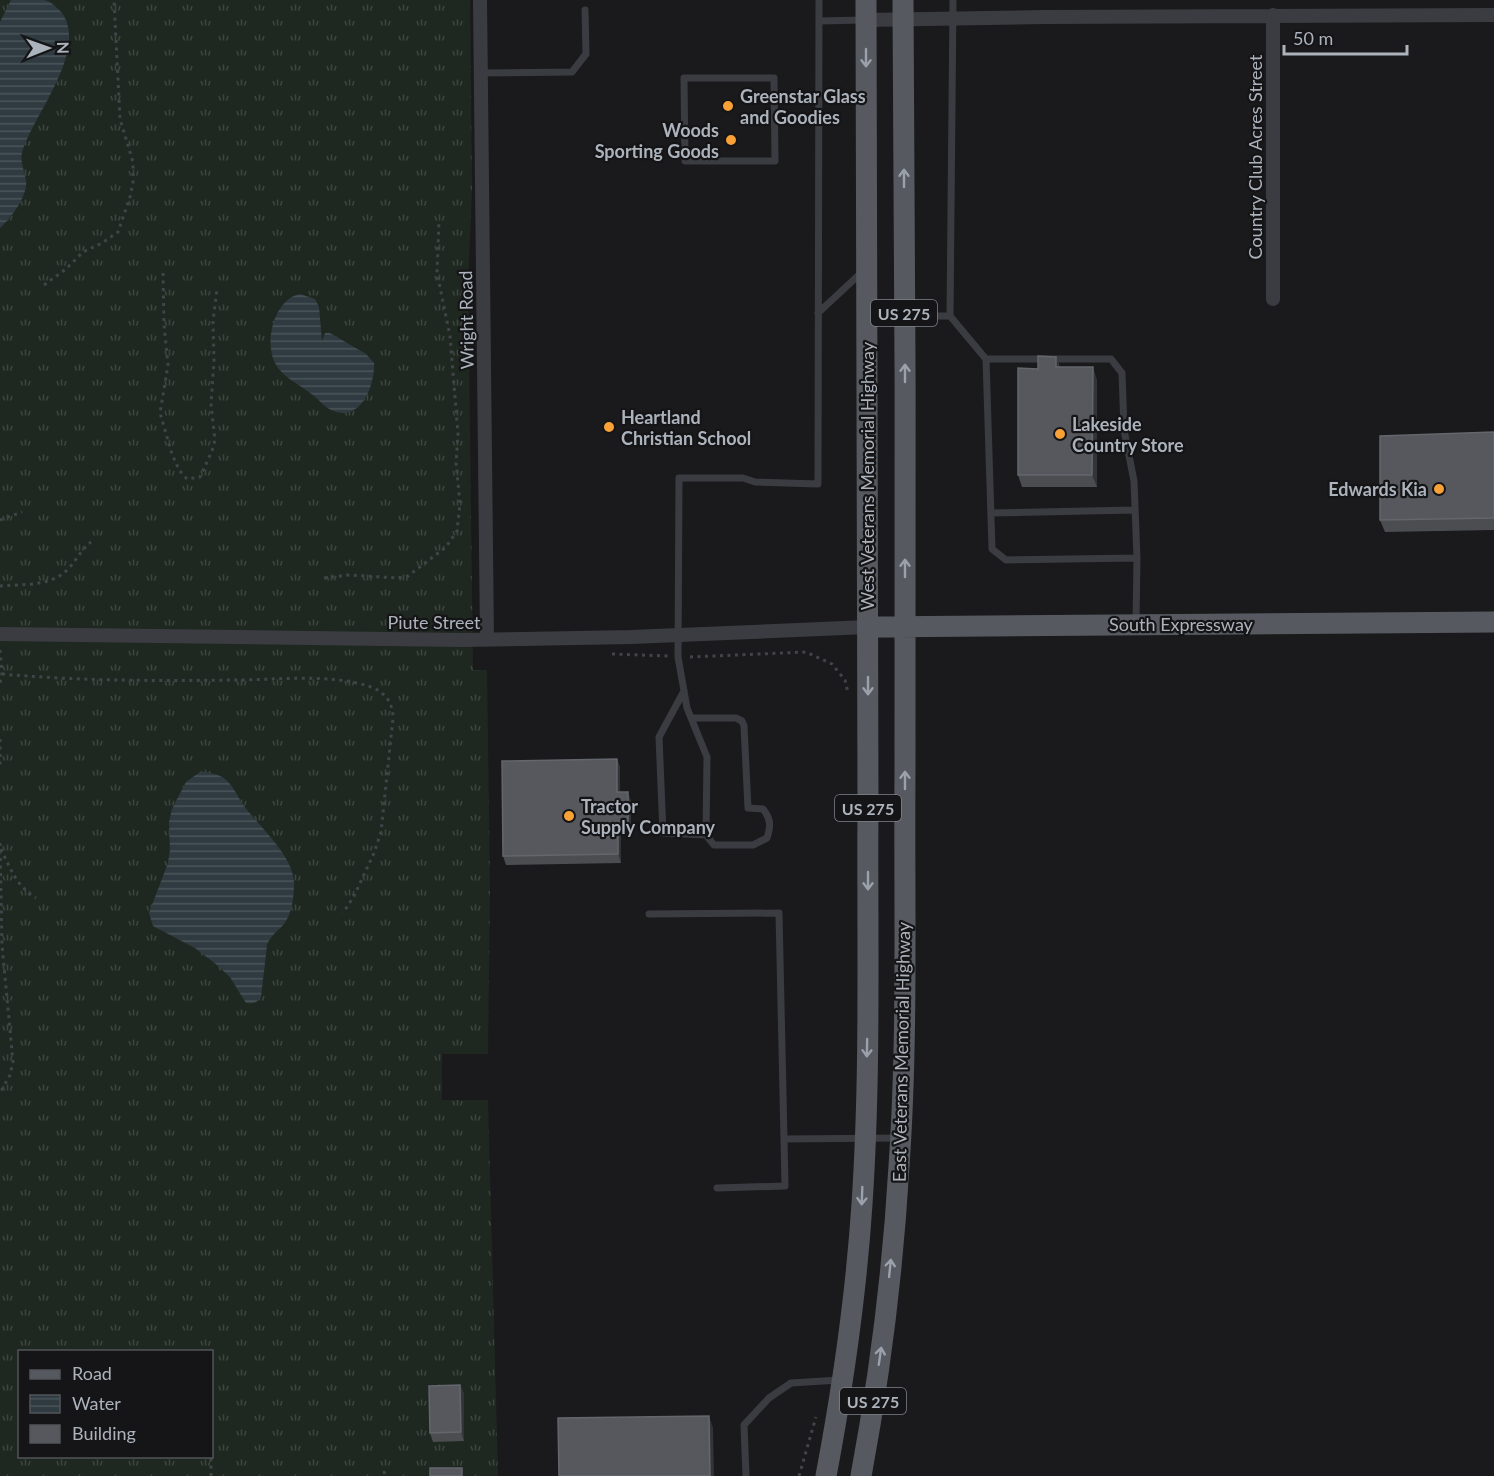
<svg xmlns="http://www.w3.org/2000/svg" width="1494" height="1476" viewBox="0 0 1494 1476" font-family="Lato,sans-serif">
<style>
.grass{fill:url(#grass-tufts);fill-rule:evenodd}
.water{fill:url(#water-rules)}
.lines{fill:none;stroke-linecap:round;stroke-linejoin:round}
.path{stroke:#414448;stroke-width:3;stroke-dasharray:3 4.5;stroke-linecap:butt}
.lane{stroke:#3b3c41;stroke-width:7}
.street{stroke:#3b3c41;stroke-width:14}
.primary{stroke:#565a60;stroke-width:21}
.wall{fill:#4b4d51}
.shaded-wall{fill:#333437}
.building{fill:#56585d;stroke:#63666c;stroke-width:1.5}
.oneway{stroke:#9ba1aa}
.poi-dot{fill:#f7a136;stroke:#151517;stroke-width:2}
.labels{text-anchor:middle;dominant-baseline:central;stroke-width:4.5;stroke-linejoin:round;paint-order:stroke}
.shield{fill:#151517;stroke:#7f848a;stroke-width:1.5}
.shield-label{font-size:16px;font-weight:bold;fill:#acb3bc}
.poi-label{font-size:18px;font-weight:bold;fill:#acb3bc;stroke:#151517;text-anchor:start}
.street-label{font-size:18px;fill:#acb3bc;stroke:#151517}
</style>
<defs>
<pattern id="grass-tufts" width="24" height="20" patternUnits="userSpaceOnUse" patternTransform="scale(1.5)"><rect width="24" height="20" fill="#1f2820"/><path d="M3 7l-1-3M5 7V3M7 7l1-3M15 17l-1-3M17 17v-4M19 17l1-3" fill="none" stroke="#3d453e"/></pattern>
<pattern id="water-rules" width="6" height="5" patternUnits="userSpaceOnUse" patternTransform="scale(1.5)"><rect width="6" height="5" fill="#2f3b41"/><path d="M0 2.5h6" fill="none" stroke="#4a555a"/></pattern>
</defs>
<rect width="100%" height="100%" fill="#1a1a1c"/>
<path class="grass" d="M0,0h470l2,189 -4,93 5,388h14l3,218 -2,166h-46v46h46l10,376h-498zM20,1352h192v104h-192z"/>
<path class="water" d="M11,0c11,0 23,0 33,0 7,1 13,8 18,13 26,37 -27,100 -39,136 -4,11 1,20 3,31 2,16 -15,38 -26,48v-206z
M300,294l15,5 4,8 3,34 3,-8h5l36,21 8,9c1,23 -14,61 -43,47 -8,-4 -13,-12 -21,-17 -11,-9 -28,-16 -35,-30 -11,-21 -1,-64 25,-69z
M200,772c7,0 15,1 22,5 11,7 15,19 22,29 16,21 50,51 50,77 0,14 -2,30 -10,41 -6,7 -14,12 -17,21l-6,52c-4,6 -8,7 -15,6l-16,-26 -13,-12 -22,-17 -42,-22 -4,-13 19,-50 2,-13 -1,-28 3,-13 14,-27z"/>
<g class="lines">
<path class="path" d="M163,273l1,52 4,40 -8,48 12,41 7,16 8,9 13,-2 12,-26 3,-11 -4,-36 3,-43 -1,-40 4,-32
M44,285l22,-16 17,-17 19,-9 16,-11 12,-35 3,-14v-21l-13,-43 -6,-119
M0,520l22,-8
M324,578l25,-3 49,3 10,-2 38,-29 11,-16 3,-28 -4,-40 2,-29 -8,-98 -13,-63 2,-52
M0,586c23,-2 52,1 69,-18 8,-9 12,-18 22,-26
M0,650l2,24 -2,9
M612,654l56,2
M690,657l116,-5 26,12 13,16 3,13
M2,674c77,7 155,7 233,6 41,0 96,-7 136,7 14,5 22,16 22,31l-12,114 -7,21 -20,43 -11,17
M0,739v27
M0,843l2,102 11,117 -3,13 -10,18
M1,849c9,19 16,38 35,49
M384,1471l1,5
M211,1476v-20
M799,1476l17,-59"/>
<path class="lane" d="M820,21l43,-1
M481,73l91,-1 14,-18 -1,-44
M684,78h90l1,83h-90z
M775,120h44
M818,313l44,-41
M906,316h44l3,-316
M950,316l36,43 6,190 14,11 131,-2 -3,-77 -10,-51 -2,-57 -11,-14h-125
M991,513l144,-3
M1136,621l1,-63
M684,691l-25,46 4,96 43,2 1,-78 -20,-49 -9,-51 1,-179h64l12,4 63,2 1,-484
M691,718h45l6,3 2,5 4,82 15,1c8,10 8,17 4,29l-14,7h-39l-8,-10
M649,914l130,-1 5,226 114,-1
M717,1188l68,-2 -1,-47
M746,1476l-2,-51 25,-27 22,-15 49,-3"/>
<path class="street" d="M480,0l7,640
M866,20l178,-3 450,-2
M1273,299v-284
M0,634l462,6 169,-3 237,-10"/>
<path class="primary" d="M868,627l626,-5
M826,1476c17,-90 30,-181 36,-272 9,-134 5,-268 6,-401 1,-268 -1,-536 -2,-803
M861,1476c19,-102 32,-206 38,-310 9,-130 5,-262 6,-393 1,-258 0,-515 -2,-773"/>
</g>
<path class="wall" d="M1056,357l4,10 37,13v107h-75l-4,-12 20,-106z
M1494,432v98l-109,2 -5,-12z
M617,759l3,9v24l11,9v30h-10v32l-115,2 -3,-9z
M460,1385l4,9v47l-31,1 -3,-9z"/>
<path class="shaded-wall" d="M1056,357l4,12 -4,-2z
M1093,367l4,13v107l-5,-12z
M617,759l3,9v33l-3,-9z
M628,792l3,9v30l-3,-9z
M618,822l3,9v32l-3,-9z
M460,1385l4,9v47l-3,-9z
M709,1416l4,12 1,48h-4z"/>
<path class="building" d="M1038,356l18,1v10h37l-1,108h-74v-107l20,1z
M1494,432v86l-114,2v-84z
M617,759v33h11v30h-10v32l-115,2 -1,-95z
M460,1385l1,47 -31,1 -1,-47z
M709,1416l1,60h-151l-1,-58z
M430,1468h32v8h-32z"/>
<defs><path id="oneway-shaft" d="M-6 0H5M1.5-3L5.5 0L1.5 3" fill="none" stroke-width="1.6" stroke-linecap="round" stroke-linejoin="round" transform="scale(1.5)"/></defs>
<g class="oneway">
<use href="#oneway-shaft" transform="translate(866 58) rotate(90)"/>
<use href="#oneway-shaft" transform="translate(904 178) rotate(-90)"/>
<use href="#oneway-shaft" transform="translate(905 373) rotate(-90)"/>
<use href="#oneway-shaft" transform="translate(905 568) rotate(-90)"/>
<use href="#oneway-shaft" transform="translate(868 686) rotate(90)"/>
<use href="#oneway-shaft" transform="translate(905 780) rotate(-90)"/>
<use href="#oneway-shaft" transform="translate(868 881) rotate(90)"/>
<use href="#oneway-shaft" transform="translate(867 1048) rotate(91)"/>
<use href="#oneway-shaft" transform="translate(862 1196) rotate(92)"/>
<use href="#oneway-shaft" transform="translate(890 1268) rotate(-84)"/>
<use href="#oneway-shaft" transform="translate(880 1356) rotate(-82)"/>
</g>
<g class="poi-dot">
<circle cx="728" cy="106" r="6"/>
<circle cx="731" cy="140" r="6"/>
<circle cx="609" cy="427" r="6"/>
<circle cx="1060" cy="434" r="6"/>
<circle cx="1439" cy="489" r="6"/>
<circle cx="569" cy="816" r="6"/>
</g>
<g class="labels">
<g class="shield">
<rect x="871" y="300" width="66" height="26" rx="4.5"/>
<rect x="835" y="795" width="66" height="26" rx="4.5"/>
<rect x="840" y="1388" width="66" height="26" rx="4.5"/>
</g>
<g class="shield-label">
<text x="904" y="313">US 275</text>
<text x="868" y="808">US 275</text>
<text x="873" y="1401">US 275</text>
</g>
<g class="poi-label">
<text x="740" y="96">Greenstar Glass<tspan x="740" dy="21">and Goodies</tspan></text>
<text x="719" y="130" text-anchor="end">Woods<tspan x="719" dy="21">Sporting Goods</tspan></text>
<text x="621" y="417">Heartland<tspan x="621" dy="21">Christian School</tspan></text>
<text x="1072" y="424">Lakeside<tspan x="1072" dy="21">Country Store</tspan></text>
<text x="1427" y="489" text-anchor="end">Edwards Kia</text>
<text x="581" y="806">Tractor<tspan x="581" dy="21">Supply Company</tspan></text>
</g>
<g class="street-label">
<text transform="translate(1255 157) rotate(-90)">Country Club Acres Street</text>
<text transform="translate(466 320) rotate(-91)">Wright Road</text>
<text transform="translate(867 476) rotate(-90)">West Veterans Memorial Highway</text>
<text x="434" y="622">Piute Street</text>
<text x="1181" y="624">South Expressway</text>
<text transform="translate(901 1052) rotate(-89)">East Veterans Memorial Highway</text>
</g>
</g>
<rect x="18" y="1350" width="195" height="108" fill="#151517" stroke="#515459" stroke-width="1.5"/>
<rect x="30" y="1370" width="30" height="9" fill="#565a60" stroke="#515459" stroke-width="1.5"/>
<text x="72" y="1380" font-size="18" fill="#acb3bc">Road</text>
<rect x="30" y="1395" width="30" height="18" fill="url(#water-rules)" stroke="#515459" stroke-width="1.5"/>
<text x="72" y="1410" font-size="18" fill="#acb3bc">Water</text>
<rect x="30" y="1425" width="30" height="18" fill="#56585d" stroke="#515459" stroke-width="1.5"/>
<text x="72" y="1440" font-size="18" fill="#acb3bc">Building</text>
<g transform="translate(48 48) rotate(89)" stroke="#151517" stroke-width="4.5" paint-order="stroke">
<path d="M0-4.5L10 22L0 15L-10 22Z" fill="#acb3bc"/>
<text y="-9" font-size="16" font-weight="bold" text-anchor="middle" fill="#acb3bc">N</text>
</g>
<path d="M1284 45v9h123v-9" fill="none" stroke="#acb3bc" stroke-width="3"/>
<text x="1293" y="45" font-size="18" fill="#acb3bc" stroke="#151517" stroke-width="4.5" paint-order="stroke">50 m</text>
</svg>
